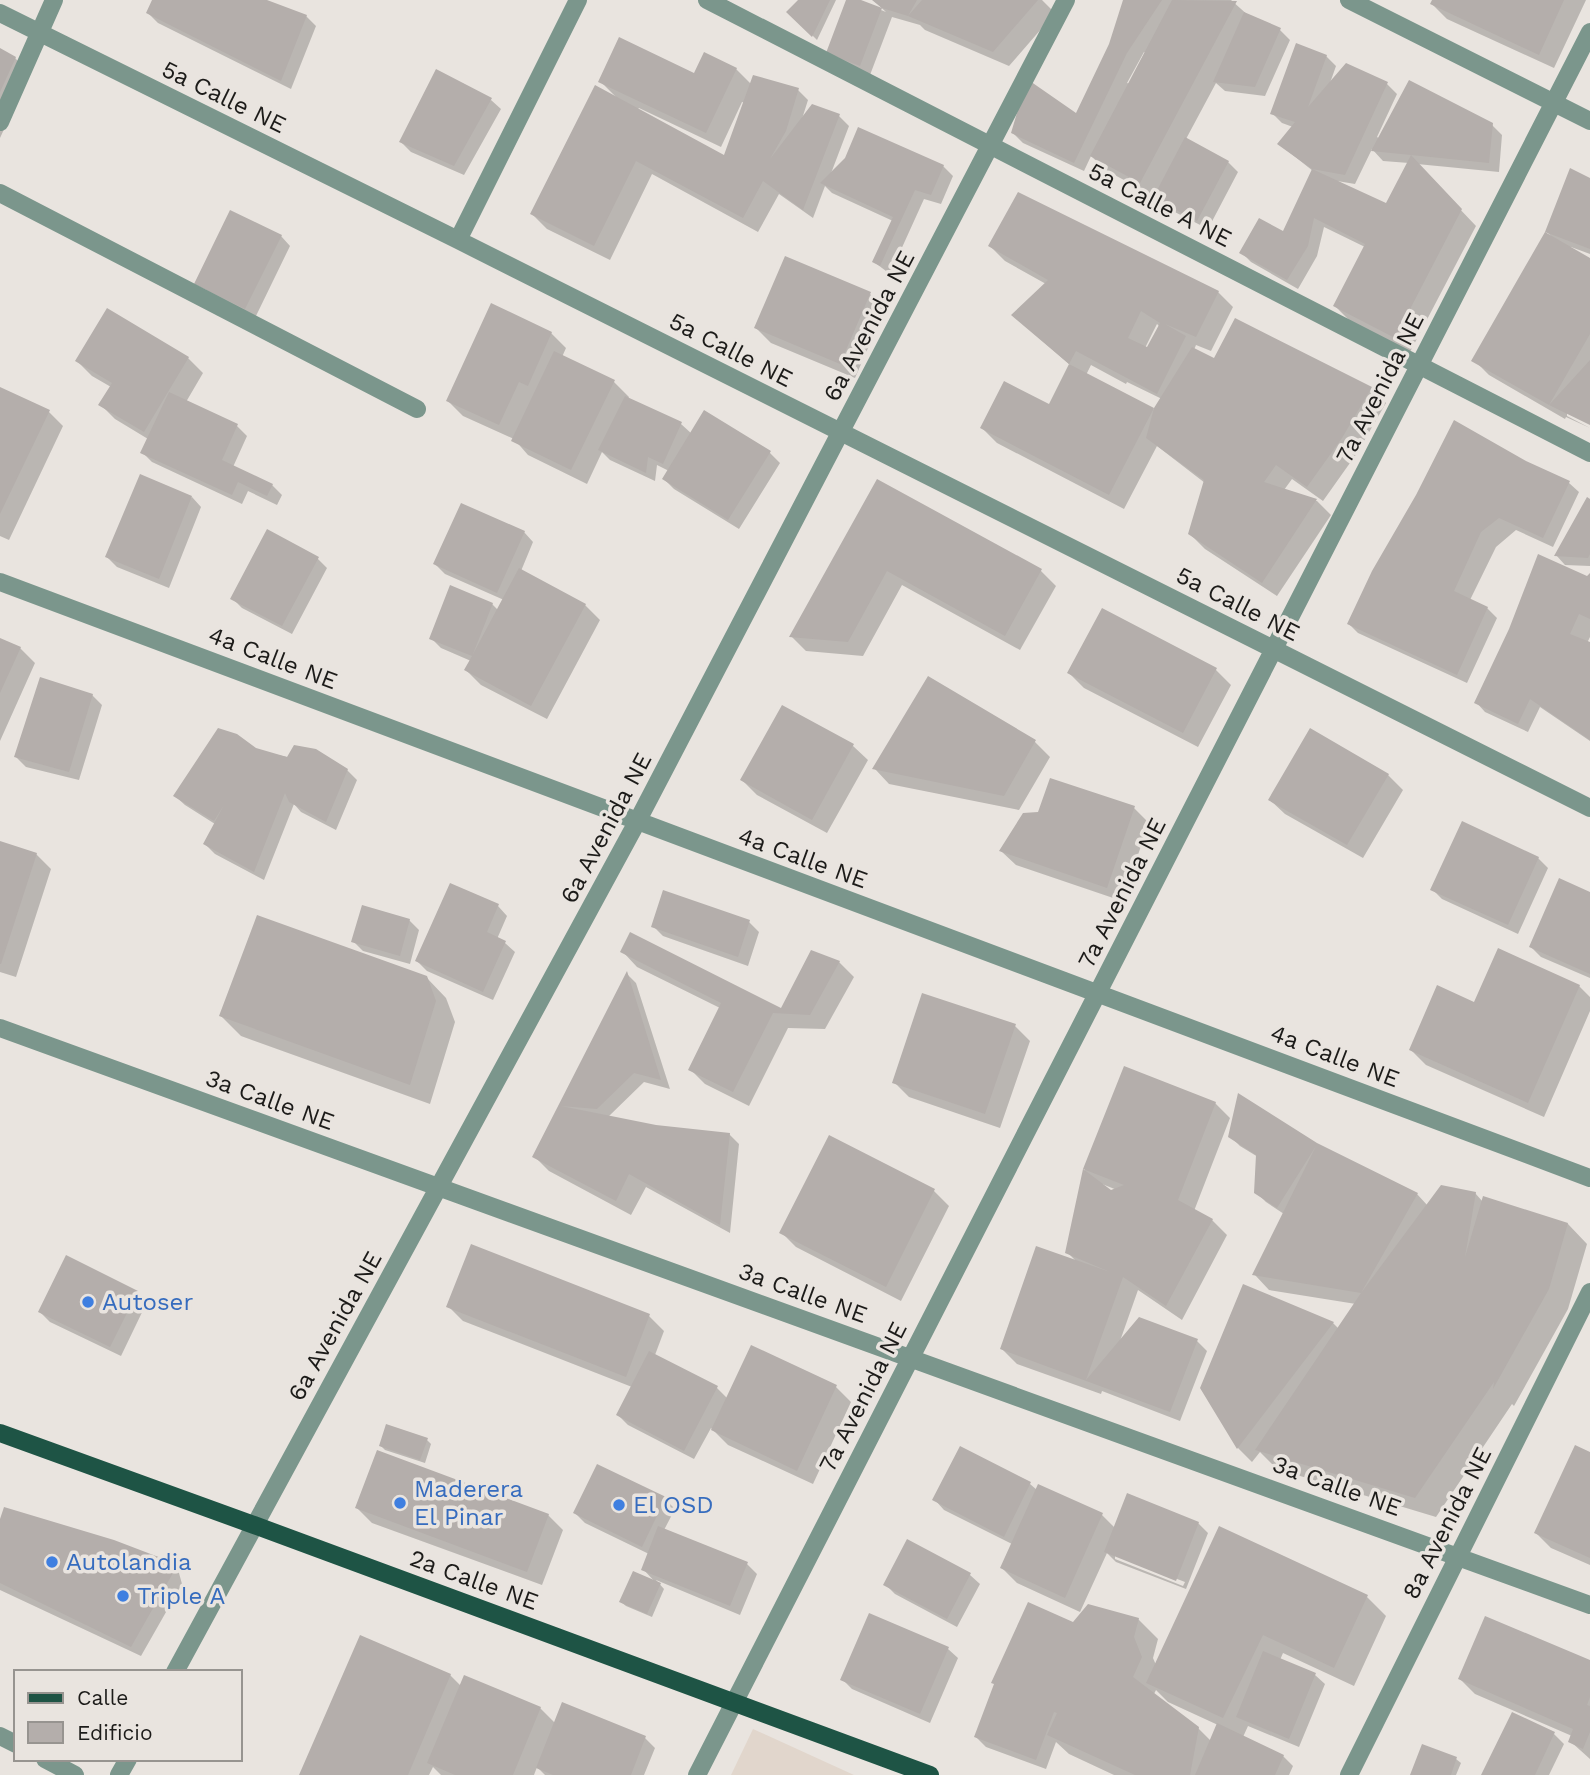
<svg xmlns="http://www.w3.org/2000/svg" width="1590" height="1775" viewBox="0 0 1590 1775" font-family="'Work Sans',sans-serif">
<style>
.built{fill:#e1d6cc}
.shadow{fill:#0003;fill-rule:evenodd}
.building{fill:#b4aeab;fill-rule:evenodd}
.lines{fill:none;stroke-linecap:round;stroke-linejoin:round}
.service{stroke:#7b968c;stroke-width:18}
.minor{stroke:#7b968c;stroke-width:18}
.primary{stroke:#1e5445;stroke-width:18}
.shop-dot{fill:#3f7fe0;stroke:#e9e4df;stroke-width:2.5}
.labels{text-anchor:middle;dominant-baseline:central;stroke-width:7;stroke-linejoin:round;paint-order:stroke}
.street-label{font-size:24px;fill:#1c1b19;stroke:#e9e4df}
.shop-label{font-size:24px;fill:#366cbe;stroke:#e9e4df;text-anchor:start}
</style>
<rect width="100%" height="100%" fill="#e9e4df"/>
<path class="built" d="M753,1729l101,46h-123z"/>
<path class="shadow" d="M154,0h108l44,16 10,10 -25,63 -133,-66 -10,-10z
M800,0h36l-19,40 -28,-28z
M848,0h8l30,12 -13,-12h169l13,13 -46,53 -84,-36 -5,-5 -28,-8 -22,58 -32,-13z
M1125,0h106l19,17 30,13 10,10 -25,56 -40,-5 -9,-8 -30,56 42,23 10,10 -30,57 -43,-22 -9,-10 -49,-26 -16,-15 -7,15 -61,-28 -10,-10 64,-18 33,-70zM1144,52l2,1 -16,31 -3,-1z
M1434,0h152l-32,68 -107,-49 -15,-15z
M0,50l15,8 15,15 -30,65z
M1326,56l10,10 -6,17 16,-18 41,19 10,10 -20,43 3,2 112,-14 10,10 -3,37 -82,-8 59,62 -66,126 -60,-31 -15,-15 30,-59 -41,-20 -7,29 -19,33 -47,-27 -10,-10 42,-18 30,-63 -34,-27 14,-17 -11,-4 -10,-10zM1372,149l11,12 26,2 -22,43 -50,-25 18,3z
M736,69l16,16 46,5 10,10 -6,19 11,-13 26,10 10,10 -19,50 113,-10 10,10 -12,28 -17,-5 -34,75 -16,-12 19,-41 -61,-28 -7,-7 -12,32 -34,-24 -21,38 -106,-58 -42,86 -63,-31 -15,-15 85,-116 -17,-17 95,-6zM742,102l3,1 -20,54 -88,-47 2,-2 82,39z
M491,100l10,9 -37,66 -53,-23 -10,-10z
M1590,180v74l-19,-7 -1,1 20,12v163l-23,-11v4l23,12 -24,-11 -1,2 -76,-44 -15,-15 78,-123 -5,-5z
M231,212l50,24 9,10 -35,72 -49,-24z
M990,246l228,46 15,15 -22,44 -15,-6 -2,5 21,10 156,28 15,15 -29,50 -34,48 -31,-22 -8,11 33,11 14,14 -54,81 -72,-47 -15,-15 15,-51 -48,-37 -33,63 -127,-66 -15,-15 67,-22 21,-41 -57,-50 33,-31 -41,-23zM1157,324l3,3 -12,23 -3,-2zM1091,365l35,19 1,-2 35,17 -7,11 -69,-35z
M870,294l15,15 -30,69 -84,-35 -15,-15z
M551,333l15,15 -4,9 52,25 15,15 -1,2 53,25 11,10 13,-21 65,40 10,10 -41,66 -65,-40 -10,-10 5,-8 -12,-6 -2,16 -45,-21 -8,-8 -15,32 -59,-29 -14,-16 -51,-23 -15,-15z
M188,358l15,15 -17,29 51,24 10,10 -14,31 39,18 10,10 -5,10 -29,-14 -6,13 -90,-42 -10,-10 6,-13 -33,-20 -15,-15 11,-17 -19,-11 -15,-15z
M0,389l48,22 15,15 -54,114 -9,-4z
M1526,463l43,20 10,9 -26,55 -37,-17 -20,17 -26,53 17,8 10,10 -30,65 -109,-50 -9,-9z
M878,481l163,90 15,15 -36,64 -118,-65 -39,71 -57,-5 -15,-15z
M192,497l9,10 -32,81 -52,-21 -10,-10z
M1590,501v65l-25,-1 -9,-10z
M524,532l9,10 -12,29 64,34 15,15 -53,99 -66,-34 -15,-15 5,-9 -30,-13 -10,-10 61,-34 6,6 6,-10 -59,-26 -10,-10z
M317,558l10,10 -35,66 -50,-26 -10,-10z
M1590,575v62l-3,6 3,1v97l-50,-34 -12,25 -43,-20 -9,-10z
M0,639l20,9 15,15 -35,78z
M1216,670l15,15 -33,62 -114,-59 -15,-15z
M929,678l106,64 15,15 -31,53 -130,-26 -14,-15z
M92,695l10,10 -23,75 -53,-13 -10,-10z
M853,746l15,14 -41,73 -70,-38 -15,-15z
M255,750l92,20 10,10 -21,50 -35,-18 -7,-8 -30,76 -49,-26 -10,-10 10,-20 -30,-19 -10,-9z
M1388,775l15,15 -40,68 -78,-44 -15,-14z
M1134,808l15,15 -27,78 -106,-36 -15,-14z
M0,843l36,11 15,15 -35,108 -16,-5z
M1538,858l10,10 -30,66 -76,-35 -10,-10z
M1590,893v85l-49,-21 -10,-10z
M498,906l9,10 -10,23 8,4 10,9 -22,48 -66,-29 -10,-10z
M409,920l10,10 -9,34 -47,-13 -10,-10z
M749,922l10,10 -11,34 -85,-30 -10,-10z
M1499,951l80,35 11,11v14l-46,106 -118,-52 -15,-15 64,-46z
M623,952l159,58 57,-48 15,15 -29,52 -37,-1 -39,78 -44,-22 -15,-15 30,-61 -83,-41z
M627,974l9,9 34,106 -26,-7 -36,35 47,9 74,8 10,10 -9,89 -84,-46 -15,28 -82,-44 -15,-15z
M426,977l20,21 9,24 -25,82 -189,-68 -20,-20z
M1015,1026l15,15 -30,87 -91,-31 -15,-15z
M1215,1103l15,15 -36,93 18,9 15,15 -45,85 -44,-30 -18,51 19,-22 58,22 10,10 -27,70 -78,-30 -1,3 -84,-30 -15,-15 75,-87 -10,-10 18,-83zM1102,1184l15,6 -6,2z
M1230,1136l86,9 101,49 11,12 47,-13 8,9 85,22 19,20 -19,65 -54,97 -2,-2 -76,113 -159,-48 -17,-17 -8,10 -14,-14 -36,-60 42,-102 89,37 6,6 17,-25 -87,-14 -14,-15 29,-61 -18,-12 -10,-10 2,-35 -18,-11z
M829,1137l105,54 15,15 -48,95 -105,-54 -15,-15z
M472,1247l177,69 15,15 -9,24 62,33 10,10 24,-51 85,40 15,15 -38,82 -85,-39 -17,-17 -17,31 -66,-34 -10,-10 14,-28 -169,-66 -15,-15z
M137,1292l10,10 -26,54 -71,-34 -10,-10z
M427,1440l4,4 -6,19 -40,-13 -4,-4z
M1590,1454v111l-39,-17 -15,-15z
M1030,1484l7,6 65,25 13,13 83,-5 10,10 -22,56 -70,-27 -9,-9 -27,59 -63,-29 -15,-15 10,-24 -68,-34 -9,-10zM1115,1555l70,27 -2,4 -68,-27z
M665,1499l10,10 -11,21 83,34 10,10 -17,41 -84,-35 8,9 -12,28 -26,-11 -5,-4 35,-19 -13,-14 6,-15 -64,-31 -10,-10z
M357,1508l191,7 15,15 -21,55 -170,-62z
M0,1524l168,39 11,10 3,11 -41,72 -141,-66z
M970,1575l10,9 -23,43 -62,-33 -10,-10z
M1367,1597l19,19 -32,70 -71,-33 -3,7 35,15 10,9 -26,63 -51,-21 -5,11 40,19 10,10 -4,9h-175l-45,-21 -13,-12 -10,27 -60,-22 -10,-10 97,-113 65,-5 20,20 -5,19 3,7zM1156,1690l12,12 50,23 -7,16 -13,-13 -44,-34z
M948,1649l10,9 -28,65 -78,-34 -10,-10z
M1590,1662v97l-20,-18 2,-5 -97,-42 -15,-15z
M450,1675l11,11 79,22 16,16 7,-20 82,34 10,10 -11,27h-99l-8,-8 -3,8h-93l-8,-8 -4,8h-128z
M1554,1734l10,10 -15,31h-66z
M1456,1759l5,4 -5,12h-44z"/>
<path class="building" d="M152,0h115l40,15 -26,66 -135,-68z
M798,0h32l-18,37 -26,-25z
M846,0h15l21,8 -10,-8h45l-9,16 14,-16h116l-45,52 -85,-36 -26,-8 -22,58 -34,-13z
M1123,0h39l-35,53 -53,110 -63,-30 16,-54 49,34 33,-69z
M1172,0l65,1 -97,182 -50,-27z
M1432,0h132l-25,55 -109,-51z
M1244,12l37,16 -26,59 -42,-5z
M619,37l75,36 10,-21 33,16 -31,65 -108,-51z
M1296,43l31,12 -19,52 38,-44 42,19 -43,93 -33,-6 -35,-25 18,-22 -25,-8z
M0,48l16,9 -16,35z
M436,69l56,29 -38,68 -55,-24z
M753,75l46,13 -13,43 -16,28 42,-55 28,10 -37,96 -40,-29 -20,37 -107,-57 -42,85 -64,-32 65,-129 129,70z
M1409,80l84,43 -4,40 -78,-8 51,54 -67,129 -62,-32 32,-62 -51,-26 -6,28 -21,34 -48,-27 20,-35 24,13 29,-62 74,34 25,-48 -40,-4z
M858,127l86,38 -13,30 -16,-5 -35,76 -8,-4 21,-45 -73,-34 25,-25z
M1185,137l44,24 -32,60 -44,-23z
M1570,168l20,10v71l-45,-17z
M1018,192l201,99 -23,46 -31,-13 21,12 -29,58 -81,-43 -7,13 85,44 -45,87 -129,-67 24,-47 45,23 20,-40 -58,-49 37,-35 -60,-34zM1141,311l19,12 -13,24 -19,-9z
M230,210l52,25 -37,74 -51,-25z
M1545,232l45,26v76l-41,71 41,-45v65l-41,-20 -78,-44z
M785,256l86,36 -31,72 -86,-36z
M491,303l61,29 -24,54 -9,-4 -20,43 -53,-24z
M107,308l82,49 -45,75 -46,-27 14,-22 -37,-22z
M1235,318l137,69 -30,51 -35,49 -31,-22 -12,17 53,17 -55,84 -74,-49 16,-54 -58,-42 8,-30 38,-61 22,11z
M554,351l61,29 -44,90 -60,-29z
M0,387l50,23 -50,104z
M169,392l69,32 -16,36 51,24 -6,12 -29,-14 -6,13 -92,-42z
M625,396l57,26 -19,42 -15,-7 -2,16 -48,-23z
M704,410l67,41 -43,69 -66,-41z
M1454,420l72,41 44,20 -27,57 -44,-20 -18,14 -27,59 34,16 -31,68 -110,-51 25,-53 44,-76z
M140,474l52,22 -33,83 -54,-22z
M877,479l165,90 -37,67 -118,-65 -39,71 -59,-5z
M1587,497l3,2v55l-2,4 -34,-2z
M461,503l64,28 -28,62 -64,-29z
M267,529l52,28 -37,69 -52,-27z
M1538,554l49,22 3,-3v46l-11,-5 -9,20 20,8v98l-60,-41 -12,25 -44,-21 35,-74z
M519,568l67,36 -55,102 -67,-36 8,-14 -43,-17 21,-54 43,18 -20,51z
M1102,608l115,60 -34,65 -116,-60z
M0,638l21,9 -21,46z
M928,676l108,64 -32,56 -132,-27z
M40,677l53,17 -24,78 -55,-15z
M782,705l72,39 -42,76 -72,-40z
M218,728l19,6 19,14 31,9 7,-12 22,4 32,20 -22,53 -37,-20 -4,-9 -31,79 -51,-28 21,-39 -10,16 -41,-25z
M1310,728l79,46 -42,71 -79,-45z
M1050,778l85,28 -28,82 -108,-37 24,-38 15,-1z
M1462,821l77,36 -31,68 -78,-35z
M0,841l37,12 -36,111h-1z
M1559,878l31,14v82l-61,-27z
M450,883l49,21 -12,28 19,9 -23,51 -68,-31z
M663,890l87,30 -12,37 -87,-30z
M362,905l48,14 -10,37 -49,-14z
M257,915l170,61 9,25 -26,84 -191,-69z
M630,932l151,76 30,-58 29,11 -30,54 -37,-2 -40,79 -45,-22 33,-67 -101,-51z
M1498,948l82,37 -52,118 -119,-53 28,-65 37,17z
M627,971l34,109 -27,-7 -37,36 -36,-3 95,19 74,8 -10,92 -91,-51 -13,27 -84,-44z
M922,993l94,31 -31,90 -93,-31z
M1124,1066l92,36 -38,98 35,19 -47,87 -43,-29 -37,103 53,-63 59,22 -28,73 -170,-63 36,-103 74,26 -45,-19 18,-84 28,21 13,-5 -41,-16z
M1238,1093l79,50 101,50 -57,100 80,-108 35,7 -11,65 18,-61 85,27 -19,66 -56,100 1,-7 -79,116 -160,-48 106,-157 -109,-18 64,-129 -39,62 -23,-15 2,-38 -28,-18z
M829,1135l106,54 -49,98 -107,-54z
M471,1244l179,70 -24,63 -180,-70z
M66,1255l72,36 -28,56 -72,-35z
M1243,1284l91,38 -97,127 -37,-61z
M751,1345l86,40 -40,86 -86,-41z
M649,1351l69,35 -34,65 -68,-36z
M386,1424l42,14 -8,22 -41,-14z
M1575,1445l15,7v106l-56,-25z
M960,1446l71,36 -27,55 -72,-37z
M377,1450l172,64 -22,58 -172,-64z
M597,1464l69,33 -24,50 -69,-34z
M1038,1484l65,29 -38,85 -65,-30z
M1127,1493l72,29 -23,59 -72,-29z
M4,1507l110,33 55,21 4,12 -42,74 -131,-64v-64z
M658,1526l90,36 -18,44 -89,-36z
M1219,1526l149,69 -34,73 -71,-33 -40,83 -77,-35z
M907,1539l64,34 -24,46 -64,-34z
M633,1571l28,12 -14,31 -28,-12z
M1028,1602l45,20 15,-18 51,14 -5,19 8,20 -9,20 66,50 -9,48h-55l-88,-40 10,-22 -3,-1 -18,48 -62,-23 20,-53 -3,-1z
M869,1613l80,34 -29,67 -80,-34z
M1485,1616l105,44v37l-3,8 3,1v26l-7,17 -15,-7 5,-13 -115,-50z
M360,1635l91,39 -43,101h-109z
M1263,1651l53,22 -27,66 -53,-22z
M464,1675l77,32 -28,68h-58l-28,-12z
M562,1702l84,34 -15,39h-78l-17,-7z
M1512,1712l43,20 -20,43h-54z
M1217,1723l67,32 -9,20h-80z
M1422,1744l35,13 -6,18h-41z"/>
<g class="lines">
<path class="service" d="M0,193l417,216
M0,1736l16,8
M45,1759l30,16"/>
<path class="minor" d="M707,0l883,453
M1349,0l241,121
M0,13l458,227 1132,568
M0,122l54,-122
M458,240l120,-240
M0,582l1590,596
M0,1028l1590,577
M175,1672l462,-850 429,-822
M119,1775l9,-16
M697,1775l893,-1743
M1349,1775l241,-483"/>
<path class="primary" d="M0,1433l254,92 676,250"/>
</g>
<g class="shop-dot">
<circle cx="88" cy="1302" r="7"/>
<circle cx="400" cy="1503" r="7"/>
<circle cx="619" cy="1505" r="7"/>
<circle cx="52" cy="1562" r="7"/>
<circle cx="123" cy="1596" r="7"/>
</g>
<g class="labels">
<g class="street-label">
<text transform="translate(224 97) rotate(26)">5a Calle NE</text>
<text transform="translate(1160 205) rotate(27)">5a Calle A NE</text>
<text transform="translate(869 326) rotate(-62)">6a Avenida NE</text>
<text transform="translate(731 350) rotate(27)">5a Calle NE</text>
<text transform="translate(1380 388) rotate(-63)">7a Avenida NE</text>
<text transform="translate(1238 604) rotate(27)">5a Calle NE</text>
<text transform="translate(273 658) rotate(21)">4a Calle NE</text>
<text transform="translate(606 828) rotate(-62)">6a Avenida NE</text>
<text transform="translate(803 858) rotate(20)">4a Calle NE</text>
<text transform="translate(1122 893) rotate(-63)">7a Avenida NE</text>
<text transform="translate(1335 1056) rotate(21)">4a Calle NE</text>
<text transform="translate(270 1100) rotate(20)">3a Calle NE</text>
<text transform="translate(803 1293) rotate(20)">3a Calle NE</text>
<text transform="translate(335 1326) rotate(-61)">6a Avenida NE</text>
<text transform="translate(863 1397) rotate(-63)">7a Avenida NE</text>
<text transform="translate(1337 1486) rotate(20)">3a Calle NE</text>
<text transform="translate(1447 1523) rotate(-63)">8a Avenida NE</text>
<text transform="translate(474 1580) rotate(20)">2a Calle NE</text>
</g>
<g class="shop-label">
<text x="102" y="1302">Autoser</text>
<text x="414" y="1489">Maderera<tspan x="414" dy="28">El Pinar</tspan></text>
<text x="633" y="1505">El OSD</text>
<text x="66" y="1562">Autolandia</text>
<text x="137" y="1596">Triple A</text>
</g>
</g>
<rect x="14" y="1670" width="228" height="91" fill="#e9e4df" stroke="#979490" stroke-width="2"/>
<rect x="28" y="1693" width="35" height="10" fill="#1e5445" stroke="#979490" stroke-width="2"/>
<text x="77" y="1705" font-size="21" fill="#1c1b19">Calle</text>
<rect x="28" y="1722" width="35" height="21" fill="#b4aeab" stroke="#979490" stroke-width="2"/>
<text x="77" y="1740" font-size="21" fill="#1c1b19">Edificio</text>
</svg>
